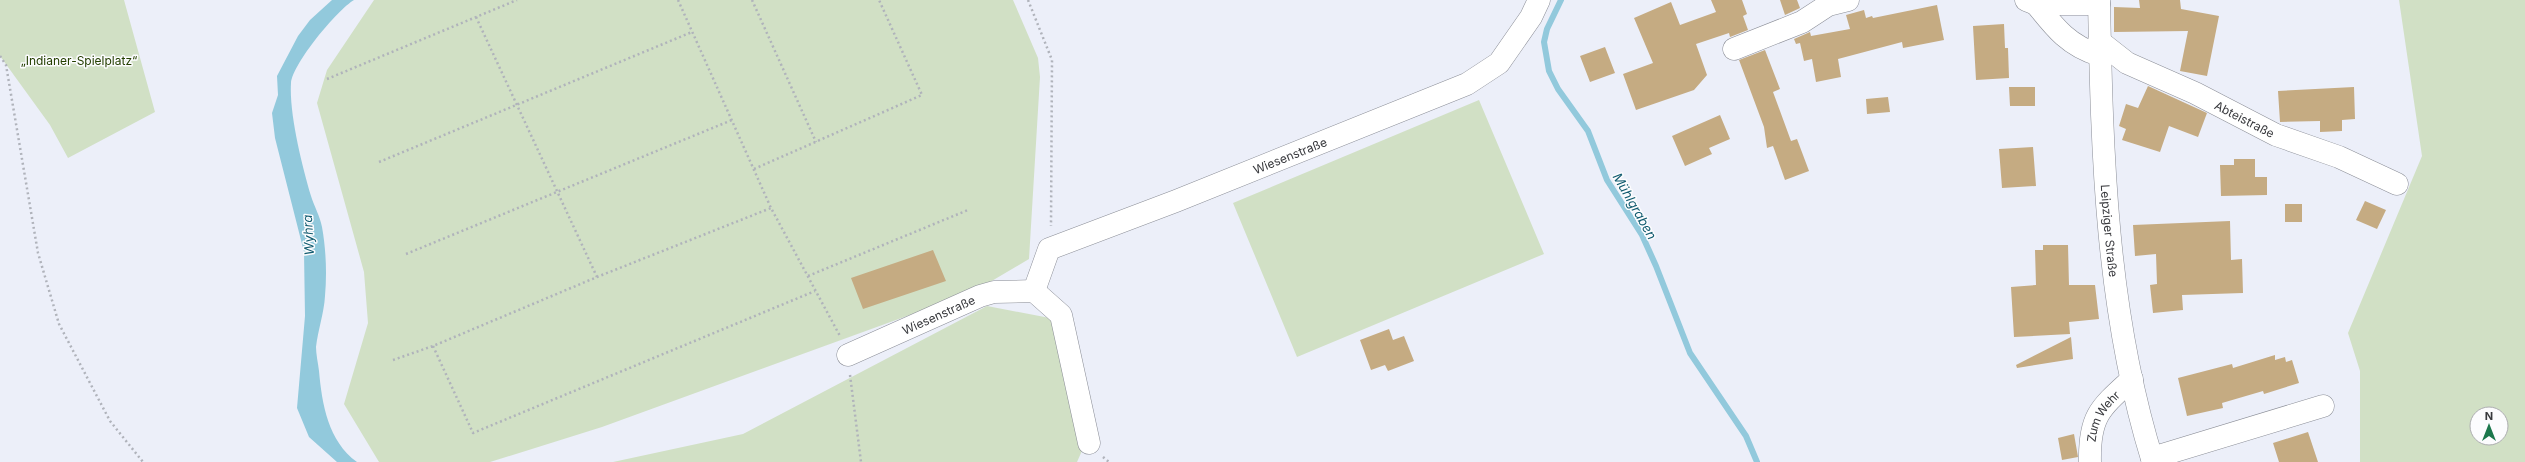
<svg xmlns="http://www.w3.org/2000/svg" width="2525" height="462" viewBox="0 0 2525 462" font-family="Inter,sans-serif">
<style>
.green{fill:#d1e0c5;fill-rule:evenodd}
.water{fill:#92c9dc}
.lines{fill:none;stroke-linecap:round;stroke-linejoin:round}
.stream{stroke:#92c9dc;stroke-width:6}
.building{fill:#c5ab82}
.minor-casing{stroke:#8b8e97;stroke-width:23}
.path{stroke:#b0b3bb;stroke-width:2.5;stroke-dasharray:2 3;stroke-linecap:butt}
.minor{stroke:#fff;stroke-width:22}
.labels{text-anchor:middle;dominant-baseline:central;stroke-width:3;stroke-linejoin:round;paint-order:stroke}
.park-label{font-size:12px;fill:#243f00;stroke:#fcfcfe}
.street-label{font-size:12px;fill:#38393d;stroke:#fcfcfe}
.water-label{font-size:13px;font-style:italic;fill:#115b6f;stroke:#fcfcfe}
</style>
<rect width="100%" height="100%" fill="#eceff9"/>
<path class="green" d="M0,0h124l31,112 -87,46 -18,-33 -50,-69z
M374,0h639l25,58 2,19 -11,182 -56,33 -371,135 -112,35h-111l-35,-58 24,-81 -4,-51 -47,-169 10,-33z
M2399,0h126v462h-165v-91l-12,-38 74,-177zM2477,414h24v24h-24z
M1479,100l65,154 -247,103 -64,-154z
M987,306l68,13 30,125 -8,18h-464l130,-28z"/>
<path class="water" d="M332,0h22c-17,10 -61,63 -63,83 -2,30 11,83 20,113 3,10 9,20 11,31 4,22 5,47 3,69 -1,17 -7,34 -9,51 0,7 2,16 3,24 3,33 9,70 38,91h-20l-28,-25 -12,-29 8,-92 -1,-64 -29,-114 -3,-25 6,-18 -1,-19 21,-40 12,-16z"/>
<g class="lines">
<path class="stream" d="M1561,0l-14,29 -3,13 5,29 9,18 30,42 19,49 35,55 14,31 34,87 56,83 11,26"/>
</g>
<path class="building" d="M1711,0h31l5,14 -4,2 5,14 -18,7 -1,-4 -33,11 11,31 -13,15 -58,20 -13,-36 30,-11 -19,-45 37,-16 9,23 36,-13z
M1780,0h17l3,8 -15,7z
M2139,0h41l1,9 38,7 -12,60 -27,-5 8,-40 -74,1v-25l26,1z
M1937,5l7,35 -41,8 -1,-6 -64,17 3,18 -25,5 -4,-23 -8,2 -4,-18 -4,1 -2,-5 16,-7 1,4 39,-7 -4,-14 18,-5 2,8 6,-2 1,2z
M2004,24l1,24h3l1,30 -33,2 -3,-54z
M1605,47l10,26 -25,9 -10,-26z
M1765,50l15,39 -7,3 18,49 6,-2 12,32 -24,9 -12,-34 -6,2 -3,-21 -25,-67z
M2148,86l59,27 -9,24 -29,-11 -9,26 -38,-12 4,-11 -7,-3 7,-22 12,4z
M2009,87h26v19h-25z
M2354,87l1,32 -13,1v11l-22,1v-11l-40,1 -2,-31z
M1888,97l2,15 -23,2 -1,-15z
M1720,115l10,24 -21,9 3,6 -27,12 -13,-30z
M2033,147l3,39 -34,2 -3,-39z
M2234,159h21v18h12v18l-46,1 -1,-31h14z
M2365,201l21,9 -9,19 -21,-9z
M2285,204h17v18h-17z
M2230,221l1,39 11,-1 1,34 -61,2 1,15 -30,3 -3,-28 7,-1 -1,-30 -21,2 -2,-31z
M2043,245h25l1,40h26l4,34 -30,3 1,12 -56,3 -3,-50 25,-2 -1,-35h8z
M933,250l13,31 -83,28 -12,-31z
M1389,329l4,11 11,-4 10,25 -26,10 -3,-6 -14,5 -11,-30z
M2071,337l2,22 -56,9 -1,-3z
M2275,355v5l10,-3 1,5 6,-2 7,23 -35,11 -1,-3 -41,12 1,5 -36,8 -9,-38 54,-14 1,4z
M2308,432l10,30h-39l-6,-19z
M2074,434l4,23 -16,3 -4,-22z"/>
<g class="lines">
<g class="minor-casing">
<g id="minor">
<path d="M2026,0l10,4h63"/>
<path id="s1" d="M2099,0c3,155 7,312 54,462"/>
<path d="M2036,4c19,24 33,42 63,51"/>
<path id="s2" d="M2099,41l28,22 68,30 81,42 63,22 58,27"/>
<path d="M1734,49l68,-27 26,-17 20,-5"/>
<path id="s3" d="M1034,291l15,-42 127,-48 291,-117 32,-21 32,-46 8,-17"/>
<path id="s4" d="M848,355l132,-59 14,-4 40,-1 27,24 28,128"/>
<path d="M2152,458l171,-52"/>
<path id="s5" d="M2090,462c-1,-46 10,-54 42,-83"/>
</g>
</g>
<path class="path" d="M678,0l93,208 69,128
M752,0l64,142
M1028,0l24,60 -1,166
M476,17l121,260
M0,56l6,9 32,188 21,71 51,97 33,41
M327,79l190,-79
M379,162l313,-130
M754,169l168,-74 -43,-95
M406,254l326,-134
M808,276l160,-66
M433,346l40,87 342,-142
M393,360l40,-14 164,-69 174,-69
M850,375l11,87
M1103,457l6,5"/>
<use href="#minor" class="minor"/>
</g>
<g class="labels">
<g class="park-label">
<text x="79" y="60">„Indianer-Spielplatz“</text>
</g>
<g class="street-label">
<text stroke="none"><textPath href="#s2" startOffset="166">Abteistraße</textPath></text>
<text stroke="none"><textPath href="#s3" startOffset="303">Wiesenstraße</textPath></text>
<text stroke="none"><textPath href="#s1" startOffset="231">Leipziger Straße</textPath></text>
<text stroke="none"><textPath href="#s4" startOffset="99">Wiesenstraße</textPath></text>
<text stroke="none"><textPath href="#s5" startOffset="49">Zum Wehr</textPath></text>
</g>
<g class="water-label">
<text transform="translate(1635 206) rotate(60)">Mühlgraben</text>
<text transform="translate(308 235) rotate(-93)">Wyhra</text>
</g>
</g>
<g transform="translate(2489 426)"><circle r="19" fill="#fcfcfe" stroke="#aeaeb1"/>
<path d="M0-3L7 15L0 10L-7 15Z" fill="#1c774c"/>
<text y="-6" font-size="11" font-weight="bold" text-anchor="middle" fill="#38393d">N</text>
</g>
</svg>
